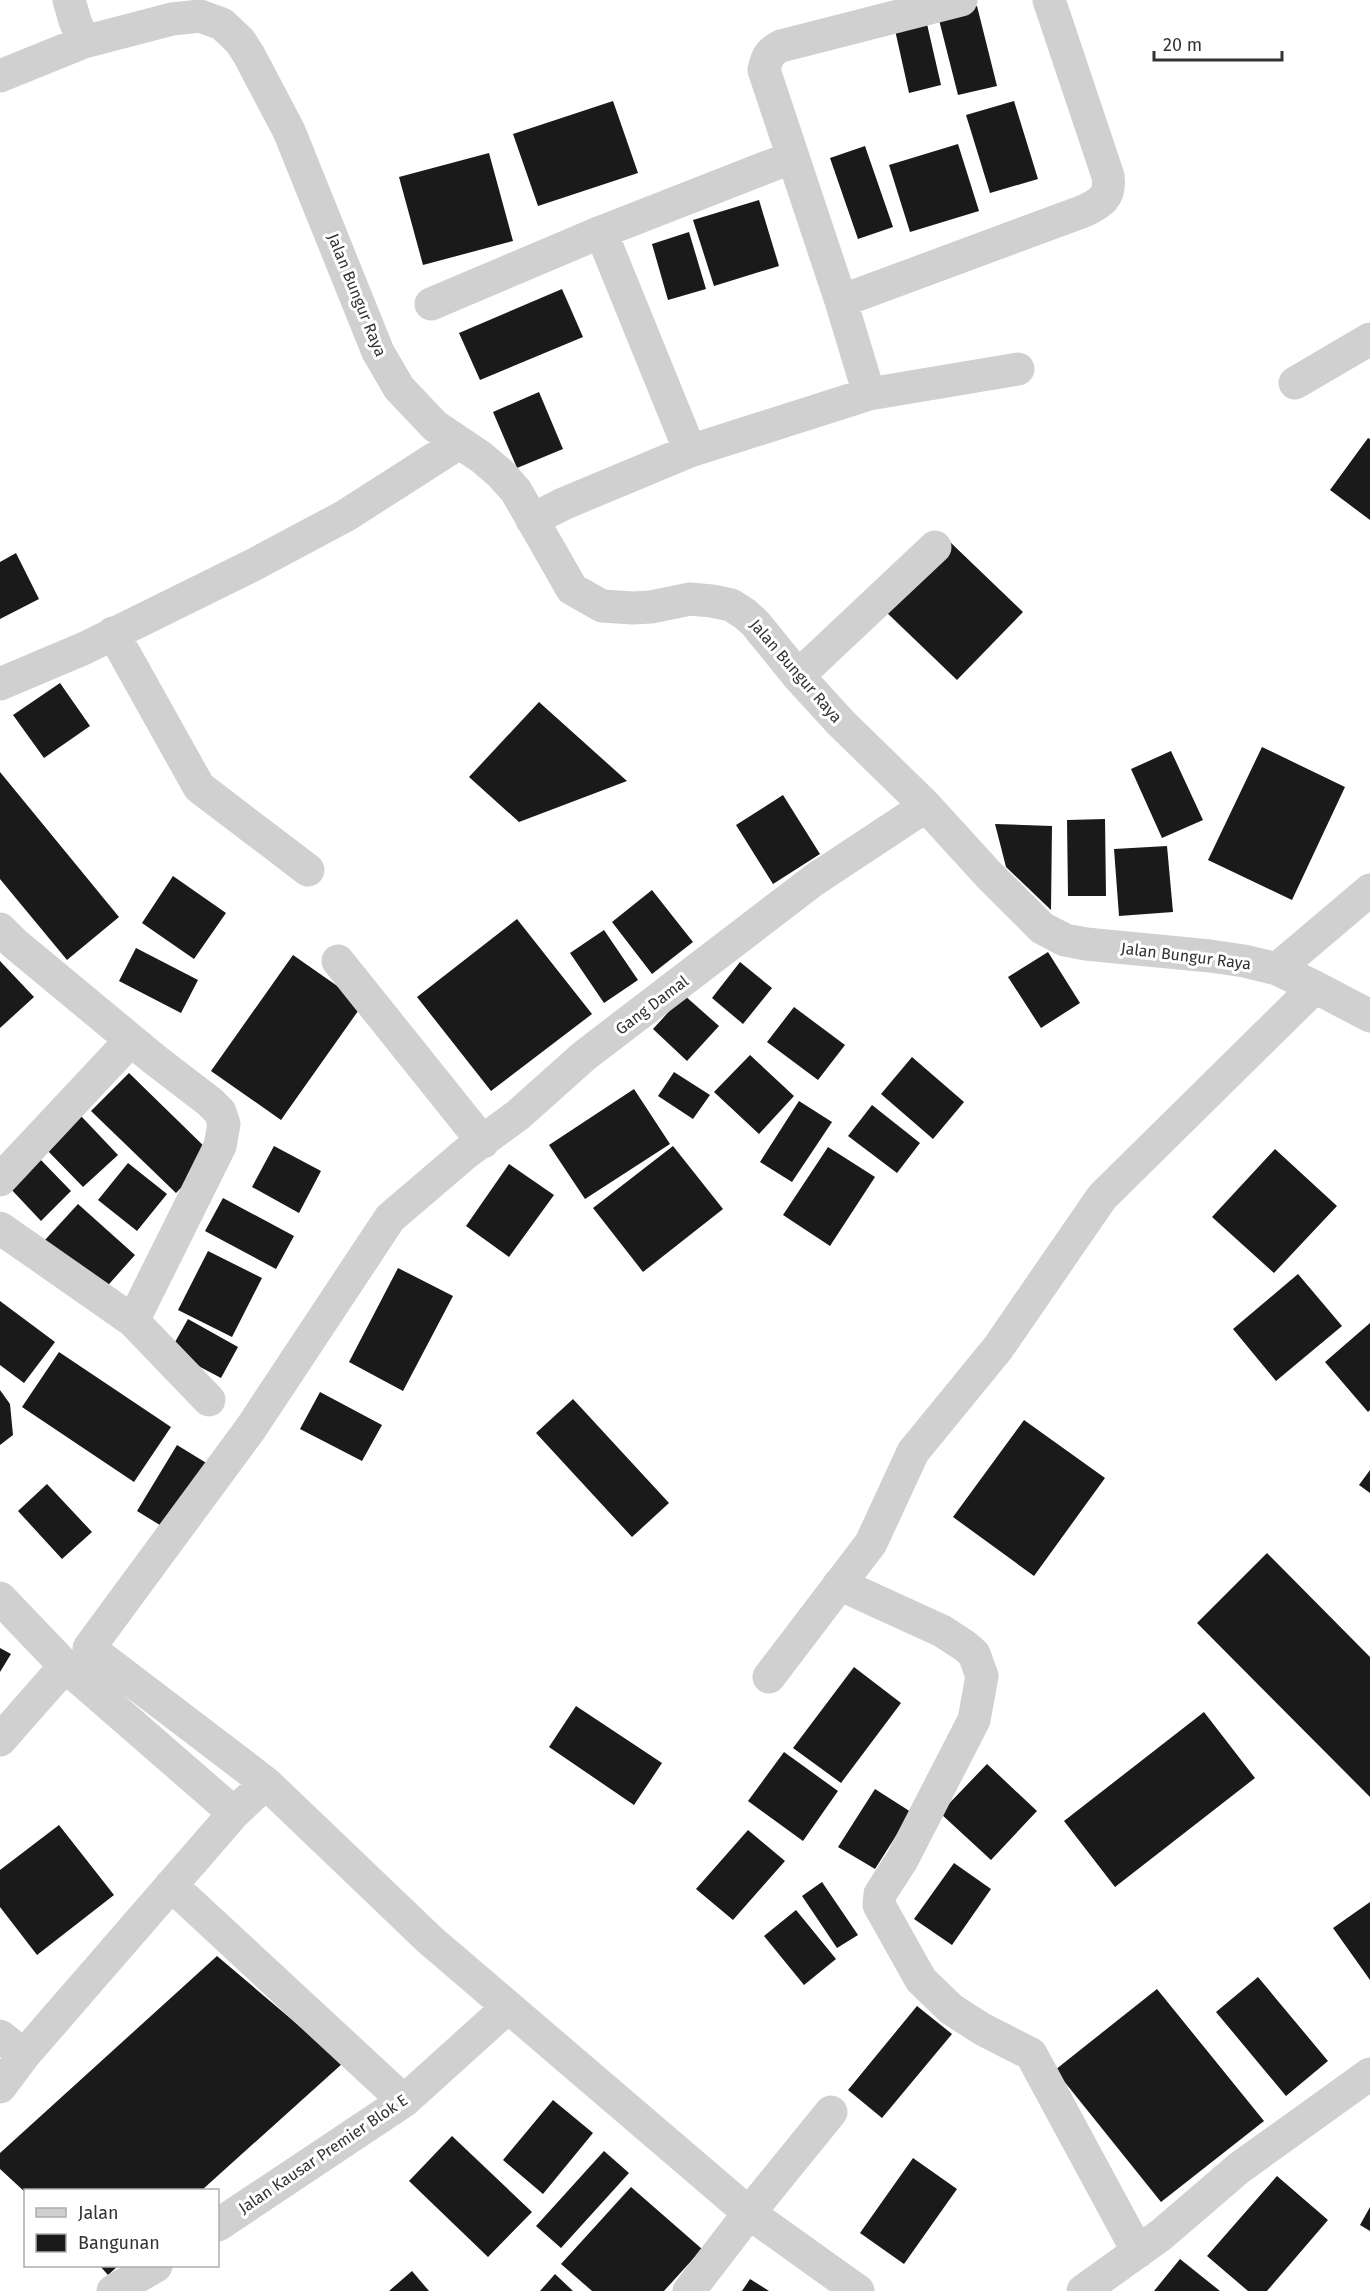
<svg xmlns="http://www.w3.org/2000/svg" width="1370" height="2291" viewBox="0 0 1370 2291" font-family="'Fira Sans',sans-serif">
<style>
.building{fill:#1a1a1a}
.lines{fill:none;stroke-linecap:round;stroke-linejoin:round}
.minor{stroke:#d0d0d0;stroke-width:33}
.labels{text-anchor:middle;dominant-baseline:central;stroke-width:6;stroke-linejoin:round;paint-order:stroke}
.street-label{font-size:16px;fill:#333;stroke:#fff}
</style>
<rect width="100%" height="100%" fill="#fff"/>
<path class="building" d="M977,6l20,80 -39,9 -20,-79z
M927,24l14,61 -32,8 -14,-63z
M613,101l25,72 -100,33 -25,-72z
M1014,101l24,78 -48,14 -24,-78z
M958,144l21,67 -69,21 -21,-67z
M865,146l28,81 -35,12 -28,-81z
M489,153l24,88 -90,24 -24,-88z
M759,200l20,66 -65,20 -21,-66z
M689,232l17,57 -38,11 -16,-56z
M562,289l21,48 -103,43 -21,-47z
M539,392l24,57 -46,19 -24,-56z
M1368,438l2,1v81l-40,-30z
M949,541l74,71 -66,68 -74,-71z
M16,553l23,46 -39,20v-57z
M60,683l30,43 -46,32 -31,-43z
M539,702l88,79 -108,41 -50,-45z
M1262,747l83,40 -53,113 -84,-40z
M1171,751l32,69 -41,18 -31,-69z
M0,772l119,145 -52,43 -67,-81z
M783,795l37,59 -47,30 -37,-59z
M1105,819l1,77h-38l-1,-76z
M995,824l57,2 -1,84 -45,-43z
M1167,846l6,66 -54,4 -5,-67z
M173,876l53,37 -32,46 -52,-36z
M652,890l41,52 -41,32 -40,-52z
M517,919l75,95 -101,77 -74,-94z
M604,930l34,50 -34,23 -34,-50z
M136,948l62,32 -17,33 -62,-32z
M1048,952l32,51 -39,25 -33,-51z
M293,955l70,49 -82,116 -70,-49z
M0,961l34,36 -34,31z
M740,962l32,26 -29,36 -31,-26z
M684,995l35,31 -32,35 -34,-32z
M794,1007l51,38 -27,35 -51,-38z
M750,1055l44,41 -35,38 -45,-42z
M912,1057l52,45 -31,37 -52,-45z
M674,1072l36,23 -17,24 -35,-23z
M129,1073l84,82 -37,38 -85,-82z
M634,1089l36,55 -85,55 -36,-54z
M799,1101l33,21 -40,60 -32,-20z
M872,1105l48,38 -23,30 -49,-37z
M81,1116l37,39 -35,32 -37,-38z
M274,1146l47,25 -22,42 -47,-26z
M673,1146l50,63 -80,63 -50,-64z
M828,1147l47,30 -45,69 -47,-31z
M1275,1149l62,57 -63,67 -62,-56z
M39,1158l32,33 -30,30 -32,-34z
M128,1163l39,31 -30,37 -39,-31z
M509,1164l45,31 -45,62 -43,-31z
M223,1198l71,38 -18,33 -71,-38z
M78,1204l57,51 -33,37 -57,-52z
M208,1251l54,27 -30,59 -54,-27z
M398,1268l55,28 -50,95 -54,-29z
M1298,1274l44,52 -66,55 -43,-52z
M0,1301l55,41 -31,41 -24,-18z
M188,1319l50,28 -17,31 -51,-27z
M1370,1323v87l-2,2 -43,-50z
M59,1352l112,75 -37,55 -112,-75z
M0,1390l10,14 3,31 -13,10z
M320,1392l62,33 -20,36 -62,-32z
M573,1399l96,104 -37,34 -96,-104z
M1024,1420l81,58 -71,98 -81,-59z
M177,1445l31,19 -40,66 -31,-19z
M1370,1470v23l-11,-8z
M47,1484l45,48 -30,27 -44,-48z
M1267,1553l103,104v140l-173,-174z
M0,1648l11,6 -11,18z
M854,1667l47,36 -60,80 -48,-35z
M576,1706l86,57 -28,42 -85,-58z
M1204,1712l51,66 -140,109 -51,-66z
M784,1752l54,39 -35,50 -55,-40z
M987,1764l50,47 -46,49 -51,-47z
M875,1789l36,23 -36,57 -37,-22z
M59,1825l55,70 -77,60 -37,-48v-37z
M748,1830l37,31 -52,59 -37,-31z
M954,1863l37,26 -39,56 -38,-26z
M822,1882l36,53 -21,13 -35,-52z
M1370,1902v78l-37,-52z
M796,1910l40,49 -32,26 -40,-49z
M217,1956l126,107 -141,127h-176v3l-26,-24v-16z
M1258,1977l70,84 -42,35 -70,-84z
M1157,1989l107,132 -103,81 -106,-132z
M917,2006l35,28 -70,84 -34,-28z
M553,2100l40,33 -50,61 -40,-34z
M452,2136l80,76 -44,45 -79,-76z
M604,2151l25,22 -68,75 -25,-22z
M913,2158l44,31 -53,75 -44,-31z
M1277,2176l51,44 -61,71h-19l-41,-35z
M631,2187l71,62 -38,42h-72l-31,-27z
M1370,2207v24l-10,-6z
M1180,2259l40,32h-66z
M100,2266h18l-10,9z
M412,2271l17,20h-40z
M555,2274l18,17h-33z
M750,2279l19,12h-27z"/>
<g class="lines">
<path class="minor" d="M69,0l6,21 9,21
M0,76l84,-34 88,-23 28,-3 22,8 18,17 9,14 40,76 89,221 21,36 36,38 46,31 20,17 15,17 56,98 30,17 31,2 18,-1 39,-8 22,2 19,4 14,9 10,9 43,53 43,47 85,83 62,68 54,54 23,12 21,4 124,12 34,5 33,8 38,18 55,29
M601,232l89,219
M841,301l243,-90c17,-8 27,-14 24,-35l-59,-176
M431,304l170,-72 192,-75
M1295,383l75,-44
M869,394l-28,-93 -77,-231c3,-13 5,-18 17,-24l180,-46
M532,520l31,-16 127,-53 179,-57 149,-25
M113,633l86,154 109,83
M798,676l137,-129
M0,684l85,-36 170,-84 90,-48 114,-73
M0,929l14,14 140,116 56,43 10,10 4,12 -4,22 -87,175
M338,961l145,181
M1277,969l93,-79
M0,1180l131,-140
M0,1228l133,93 76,79
M839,1584l103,47 23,15 9,8 8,22 -8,44 -72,140 -22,34 -1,11 42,75 30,29 31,20 49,25 107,198
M0,1598l65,68 169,147
M769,1677l102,-134 42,-91 85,-104 104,-151 213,-210
M0,1740l65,-74
M171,1885l233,216
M0,2036l24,19
M0,2087l24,-32 210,-242 32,-30
M218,2225l186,-124 103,-93
M113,2291l43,-25
M689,2291l60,-78 82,-101
M858,2291l-109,-78 -319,-273 -164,-157 -177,-135 162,-220 139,-210 76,-65 52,-38 66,-59 230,-176 112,-74
M1083,2291l78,-56 78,-67 131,-94"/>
</g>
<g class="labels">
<g class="street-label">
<text transform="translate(357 295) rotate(68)">Jalan Bungur Raya</text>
<text transform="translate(796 671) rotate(49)">Jalan Bungur Raya</text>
<text transform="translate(1186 956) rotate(7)">Jalan Bungur Raya</text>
<text transform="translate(652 1005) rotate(-37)">Gang Damal</text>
<text transform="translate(323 2154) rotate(-34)">Jalan Kausar Premier Blok E</text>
</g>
</g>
<rect x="24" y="2189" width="195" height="78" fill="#ffffff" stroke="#adadad" stroke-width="1.5"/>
<rect x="36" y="2208" width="30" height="9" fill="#d0d0d0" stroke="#adadad" stroke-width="1.5"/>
<text x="78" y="2219" font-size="18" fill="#333333">Jalan</text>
<rect x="36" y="2234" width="30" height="18" fill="#1a1a1a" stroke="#adadad" stroke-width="1.5"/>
<text x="78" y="2249" font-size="18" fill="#333333">Bangunan</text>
<path d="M1154 51v9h128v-9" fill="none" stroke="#333333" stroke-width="3"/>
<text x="1163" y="51" font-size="18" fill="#333333" stroke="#ffffff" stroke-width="4.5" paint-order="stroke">20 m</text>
</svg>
